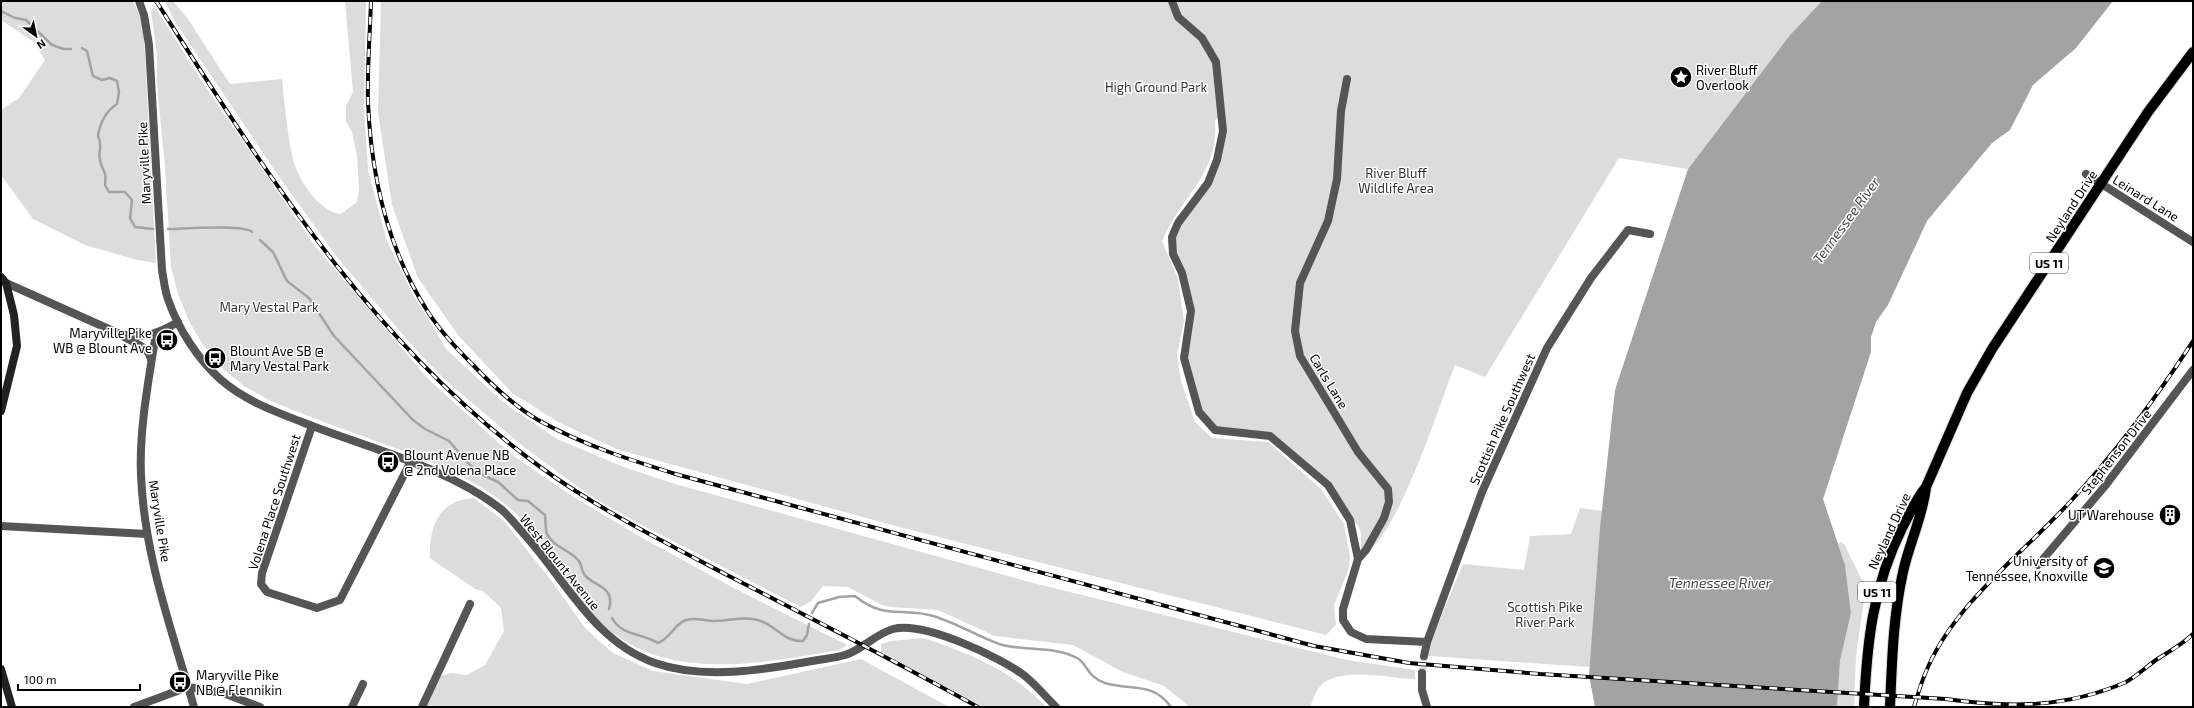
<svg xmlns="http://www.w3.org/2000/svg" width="2194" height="708" viewBox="0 0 2194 708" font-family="'Exo 2',sans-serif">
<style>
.green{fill:#dcdcdc}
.water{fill:#a3a3a3}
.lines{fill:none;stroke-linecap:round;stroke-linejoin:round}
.stream{stroke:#a3a3a3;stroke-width:2.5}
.tertiary-tunnel{stroke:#d9d9d9;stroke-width:8;stroke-dasharray:8 4;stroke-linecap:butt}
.primary-casing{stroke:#dbdbdb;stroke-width:12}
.minor{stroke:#555;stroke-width:8}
.tertiary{stroke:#555;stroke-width:8}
.secondary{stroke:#222;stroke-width:8}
.primary{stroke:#000;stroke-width:10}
.rail-casing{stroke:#000;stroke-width:4}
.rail{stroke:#fff;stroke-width:2.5;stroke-dasharray:8;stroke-linecap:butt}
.labels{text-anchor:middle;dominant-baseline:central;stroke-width:3;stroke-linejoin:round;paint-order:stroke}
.shield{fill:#fff;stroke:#4c4c4c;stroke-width:1}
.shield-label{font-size:12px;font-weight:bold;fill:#000}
.poi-label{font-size:13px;fill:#000;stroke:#fff;text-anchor:start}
.park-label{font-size:13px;fill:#333;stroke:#fff}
.street-label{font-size:13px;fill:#000;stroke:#fff}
.water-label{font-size:14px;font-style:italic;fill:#444;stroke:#fff}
</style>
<rect width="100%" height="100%" fill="#fff"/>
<path class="green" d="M1,1h132l8,17 3,18 12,227 -19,-3 -52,-15 -52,-26 -32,-44v-65l18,-12 26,-38 -11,-18 -33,-22z
M165,1h8l15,18 42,65 52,-5c3,27 5,54 11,80 5,21 26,53 48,55l16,-12 2,-11 -2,-36 -5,-23 -6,-11v-15l7,-14 -8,-91h21l-2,107 4,62 18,68 26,55 35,57 57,53 53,36 67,28 51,17 362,100 310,76 68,10v9c-28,-1 -63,-11 -89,2 -9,5 -12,17 -16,26h-120l-26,-21 -41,-14 -50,-27 -78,-9 -57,-26 -48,-3 -8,-2 -34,-18 -25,-1 -12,15 -10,6 -163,-84 -46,-26 -68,-50 -80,-68 -33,-35 -75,-88 -61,-85 -101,-151z
M381,1h1441l-32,34 -102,134 -69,-11 -134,219 -30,-12c-17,43 -55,166 -90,189l-4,-2v-19l-3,-8 -8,-5 -16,-25 -64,-59 -55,-6 -11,-11 -20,-61 7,-47 -19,-74 36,-54 9,-23 4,-44 -6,4c4,55 -34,75 -53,121l16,38 6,43 -7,32 4,27 14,41 17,16 56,4 53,47 23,35 6,33 -2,14 -14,34 2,20 -10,10 -423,-107 -284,-78 -59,-27 -48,-30 -54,-58 -40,-57 -26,-73 -14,-93z
M155,7l48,76 112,163 113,133 83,75 56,39 77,46 88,48 115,58 -8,5c-82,14 -181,35 -245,-34 -34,-35 -52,-85 -94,-116 -29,-22 -63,-35 -97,-49 -45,-17 -90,-32 -134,-51l-25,-14 -21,-17 -20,-24 -14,-24 -11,-27 -7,-27 -6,-99 -8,-84v-29l-6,-45z
M474,498l30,23 49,62 32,45 28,25 40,18 94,13 114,-25 88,48h-523l15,-31 9,-3 17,2 18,-10 19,-34 -3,-23 -18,-17 -8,-2 -45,-31c-1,-32 9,-58 44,-60z
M1580,508l22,3 -12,156 -162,-11 2,-13 33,-79 61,6 6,-34 41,-2z
M1841,542l3,2 19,38 2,10 -9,65 -2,50h-17l3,-46 11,-48 -6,-48 -7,-21z
M923,638c46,15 90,33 123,69h-62l-103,-55v-8l10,-3z"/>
<path class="water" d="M1822,1h291l-37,47 -43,37 -23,45 -18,13 -65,78 -39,84 -12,17 -5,15v15l-48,147 22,66 6,48 -11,48 -3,46h-242l-6,-32 11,-147 15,-138 73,-221 102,-134z"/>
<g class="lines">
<path class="stream" d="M1,11l14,7 11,2 26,25 12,4h7
M82,48l5,3 6,25 9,4 8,-2 7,3 2,11 -2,12c-12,8 -17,18 -19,32 5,9 0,15 2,24 2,12 7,9 5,25l4,7h16l7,8 -2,18 5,9 18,2
M168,229c15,0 75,-5 84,3
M260,240l13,12 14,29 22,17 25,38 79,84 12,9 24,12 20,23 12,10 17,8 20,18 10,1 17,14c1,6 0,14 2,19 7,14 22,15 31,26 4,4 3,10 6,14 7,12 32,11 25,35
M812,613l6,-10 21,-6 16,-1c28,23 44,12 74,19 25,6 47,21 70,29 25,8 54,1 78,14 11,6 9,18 28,25 26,8 47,-2 66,24
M612,618c10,18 30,15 46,25 13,-5 16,-19 28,-23 8,-3 20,1 28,1 16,0 33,-6 49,1 15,6 22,20 40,19l4,-6 2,-11"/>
<path class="tertiary-tunnel" d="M1422,673l2,-17"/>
<g class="primary-casing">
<path id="primary" d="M1864,707c3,-67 9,-121 39,-181 8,-14 13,-27 23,-39l41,-94 25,-44 156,-237 45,-60
M1890,707c2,-45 3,-90 13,-135 6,-28 20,-56 23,-85"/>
</g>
<path class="minor" d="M1347,79l-6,32 -4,68 -9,42 -28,62 -5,48 5,25 58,96 30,37 1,13 -5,16 -18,32 -8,9
M2086,174l107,68
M6,283l114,51c23,5 38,0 58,-12
M156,333c-7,46 -17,95 -15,142 3,80 31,156 53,232
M124,337c11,7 25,9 27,23
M312,426l-50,147 -1,11 6,8 50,16 23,-8 70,-137
M1,526l146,8
M2038,565l67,-79 88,-116
M1427,642l55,-150 65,-144 44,-70 37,-48 22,4
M134,707l54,-20 35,6 37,14
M352,707l11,-23
M422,707l48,-103"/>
<path class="tertiary" d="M139,1l5,14 5,30 13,225c2,11 3,23 7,32 10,28 29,57 51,77 24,21 53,32 82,43 65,26 146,45 200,88 8,7 15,16 22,24 42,46 69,107 131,129 49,17 108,7 157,-2 11,-2 23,-3 33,-6 17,-5 30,-21 48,-26 31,-8 107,28 132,47 11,9 21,21 31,31
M1172,1l6,16 24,21 14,24 7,69 -6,29 -9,23 -30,40 -6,14 1,17 9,19 9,38 -7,47 15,54 16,18 55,6 58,49 22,35 8,39 -15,50v11l8,12 15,7 61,3 -3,14
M1422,673v17l5,17"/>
<path class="secondary" d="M1,277l5,6 8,32 3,31 -16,65
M1,669l11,38"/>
<use href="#primary" class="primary"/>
<g class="rail-casing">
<path id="rail" d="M156,1c111,174 224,355 397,475 55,38 115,68 174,99 84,43 168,86 251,132
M371,1c-1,33 -4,68 -3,101 3,73 20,148 60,210 12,19 29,37 45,53 19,20 41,41 65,55 45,25 92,40 141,55l635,171 95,17 131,11 406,25c63,9 121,9 180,-17 11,-6 20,-15 30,-22 12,-8 26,-15 37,-26
M1914,707c4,-14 8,-27 14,-40 28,-64 95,-114 142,-165 46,-50 86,-104 123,-161"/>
</g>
<use href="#rail" class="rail"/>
</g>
<defs>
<g id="sight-disc" transform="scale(1.15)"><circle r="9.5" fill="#000" stroke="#fff"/><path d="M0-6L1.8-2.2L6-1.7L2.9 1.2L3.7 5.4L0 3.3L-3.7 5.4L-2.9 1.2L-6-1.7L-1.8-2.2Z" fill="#fff"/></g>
<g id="bus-disc" transform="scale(1.15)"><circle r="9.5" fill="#000" stroke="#fff"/><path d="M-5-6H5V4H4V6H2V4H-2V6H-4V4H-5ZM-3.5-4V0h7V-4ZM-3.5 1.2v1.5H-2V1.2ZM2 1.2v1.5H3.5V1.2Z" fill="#fff"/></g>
<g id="building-disc" transform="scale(1.15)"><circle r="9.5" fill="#000" stroke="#fff"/><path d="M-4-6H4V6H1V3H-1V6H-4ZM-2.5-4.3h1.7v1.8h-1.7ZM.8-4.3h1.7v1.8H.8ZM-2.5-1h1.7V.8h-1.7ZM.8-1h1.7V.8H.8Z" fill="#fff"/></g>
<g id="university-disc" transform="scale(1.15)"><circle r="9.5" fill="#000" stroke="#fff"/><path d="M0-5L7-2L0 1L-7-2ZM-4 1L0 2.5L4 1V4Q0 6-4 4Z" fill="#fff"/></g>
</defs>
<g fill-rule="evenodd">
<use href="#sight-disc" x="1681" y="77"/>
<use href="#bus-disc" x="167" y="340"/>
<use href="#bus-disc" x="215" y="358"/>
<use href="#bus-disc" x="388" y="462"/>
<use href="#building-disc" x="2170" y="515"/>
<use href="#university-disc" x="2104" y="568"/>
<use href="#bus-disc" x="180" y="682"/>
</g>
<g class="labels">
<g class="shield">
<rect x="2030" y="253" width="38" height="20" rx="3"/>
<rect x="1858" y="582" width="38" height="20" rx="3"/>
</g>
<g class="shield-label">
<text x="2049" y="263">US 11</text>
<text x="1877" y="592">US 11</text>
</g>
<g class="poi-label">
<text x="1696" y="70">River Bluff<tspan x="1696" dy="15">Overlook</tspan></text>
<text x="152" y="333" text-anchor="end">Maryville Pike<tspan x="152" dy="15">WB @ Blount Ave</tspan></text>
<text x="230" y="351">Blount Ave SB @<tspan x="230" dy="15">Mary Vestal Park</tspan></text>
<text x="404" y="455">Blount Avenue NB<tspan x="404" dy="15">@ 2nd Volena Place</tspan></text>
<text x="2154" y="515" text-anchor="end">UT Warehouse</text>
<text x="2088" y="561" text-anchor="end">University of<tspan x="2088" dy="15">Tennessee, Knoxville</tspan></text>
<text x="196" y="675">Maryville Pike<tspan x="196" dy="15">NB @ Flennikin</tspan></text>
</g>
<g class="park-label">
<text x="1156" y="87">High Ground Park</text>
<text x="1396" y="173">River Bluff<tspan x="1396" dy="15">Wildlife Area</tspan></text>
<text x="269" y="307">Mary Vestal Park</text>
<text x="1545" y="607">Scottish Pike<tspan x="1545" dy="15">River Park</tspan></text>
</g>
<g class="street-label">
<text transform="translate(144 163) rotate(-93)">Maryville Pike</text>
<text transform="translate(2146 198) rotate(32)">Leinard Lane</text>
<text transform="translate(2071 206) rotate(-57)">Neyland Drive</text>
<text transform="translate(1329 381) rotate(59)">Carls Lane</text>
<text transform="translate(1502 419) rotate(-66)">Scottish Pike Southwest</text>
<text transform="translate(2116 452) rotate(-52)">Stephenson Drive</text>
<text transform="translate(274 502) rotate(-72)">Volena Place Southwest</text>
<text transform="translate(160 521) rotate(81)">Maryville Pike</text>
<text transform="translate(1889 531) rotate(-65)">Neyland Drive</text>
<text transform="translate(560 562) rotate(51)">West Blount Avenue</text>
</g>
<g class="water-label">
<text transform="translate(1846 220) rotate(-54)">Tennessee River</text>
<text x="1720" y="582">Tennessee River</text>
</g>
</g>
<rect width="2194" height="708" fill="none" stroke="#000000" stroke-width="4"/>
<g transform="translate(36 36) rotate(147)" stroke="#ffffff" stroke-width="3" paint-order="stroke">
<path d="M0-3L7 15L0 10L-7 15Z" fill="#000000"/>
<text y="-6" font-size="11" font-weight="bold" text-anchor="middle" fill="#000000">N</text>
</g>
<path d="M18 684v6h122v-6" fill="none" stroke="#000000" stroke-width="2"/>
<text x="24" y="684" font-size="12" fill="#000000" stroke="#ffffff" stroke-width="3" paint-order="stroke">100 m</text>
</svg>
